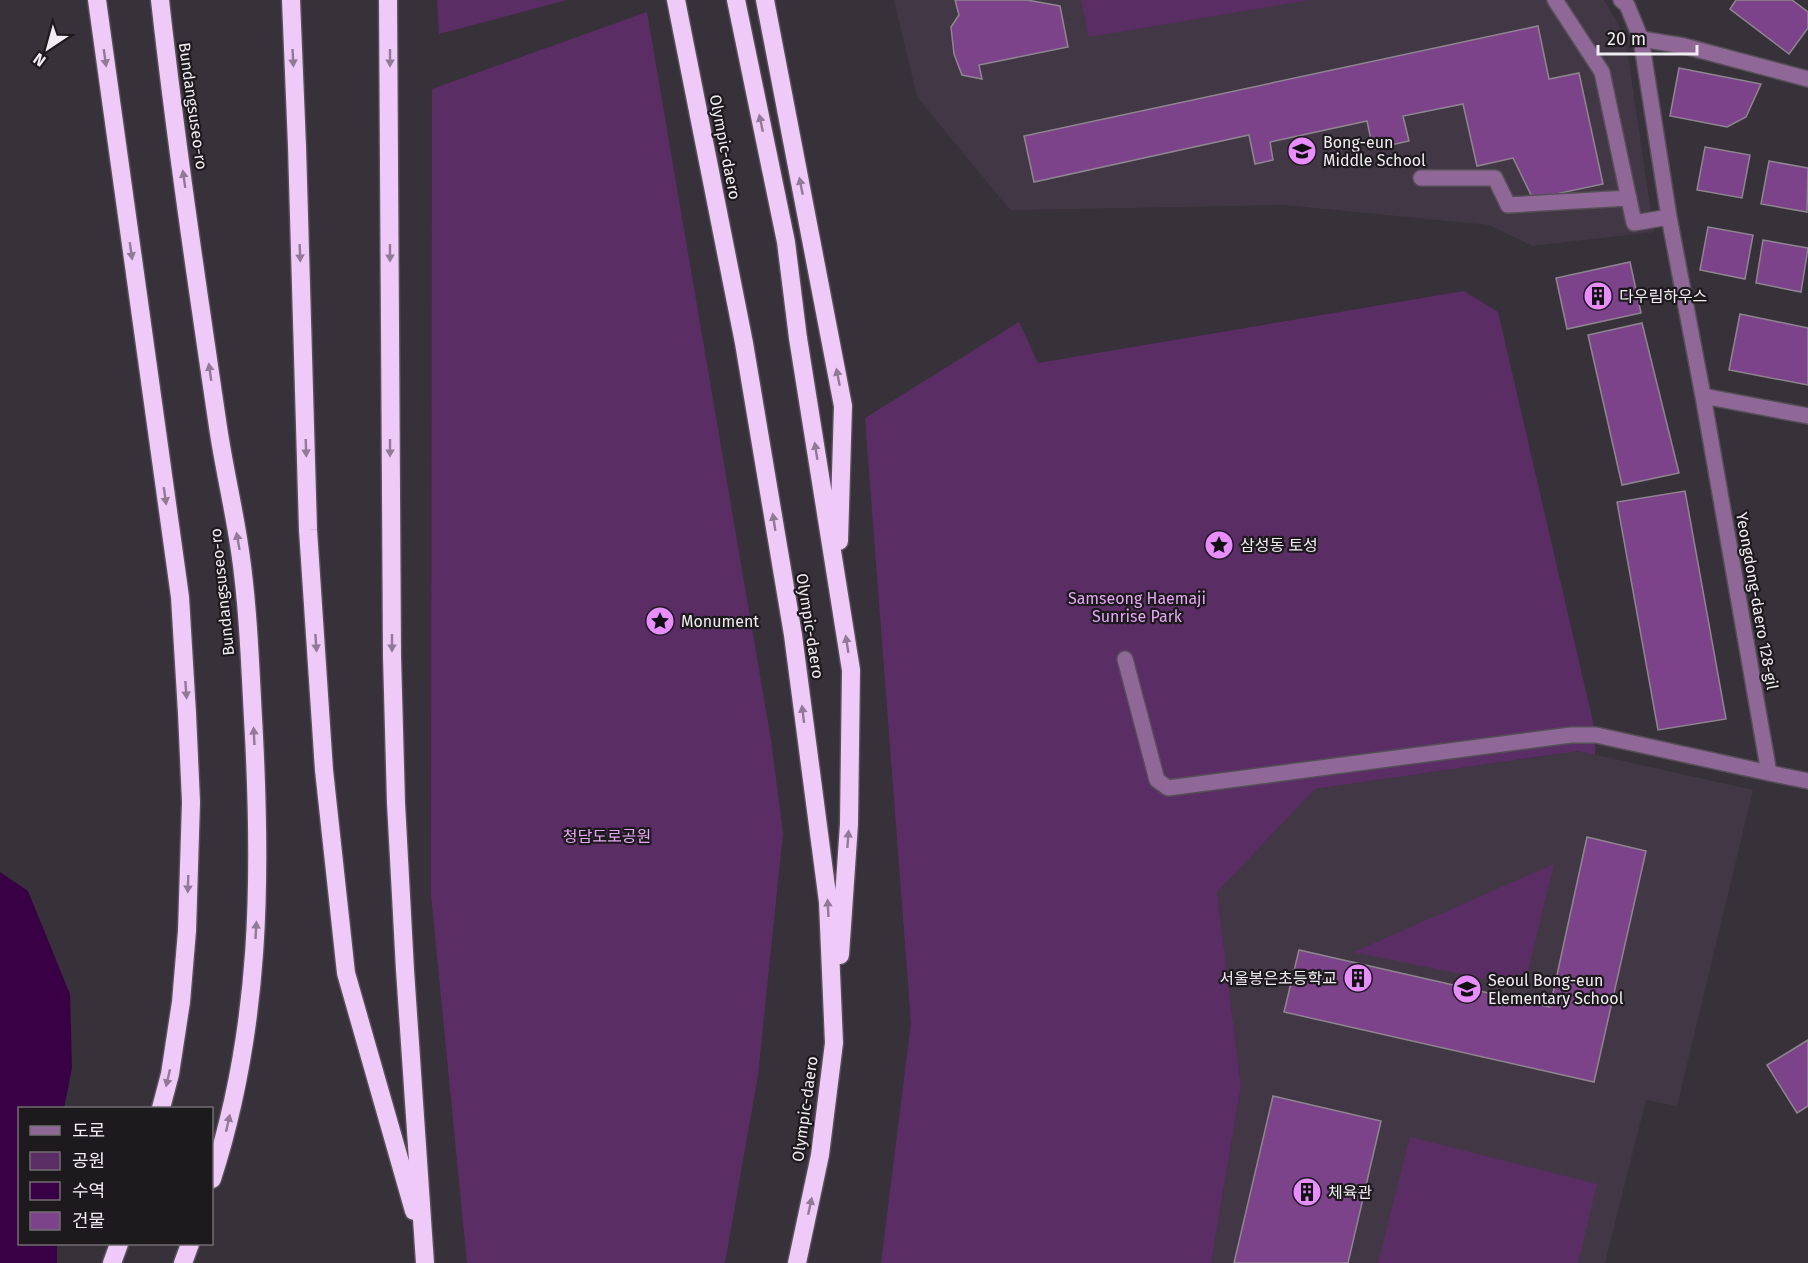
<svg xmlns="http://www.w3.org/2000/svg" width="1808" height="1263" viewBox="0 0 1808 1263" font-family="'Fira Sans','Noto Sans KR',sans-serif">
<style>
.built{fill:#423845}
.green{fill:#5b2d65}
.water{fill:#3a0046}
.building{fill:#7d438a;stroke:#8e868f;stroke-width:1.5}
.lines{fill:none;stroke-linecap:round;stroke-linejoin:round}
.minor-casing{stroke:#554f56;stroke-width:18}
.highway-casing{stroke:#554f56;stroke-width:21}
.minor{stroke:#8f6898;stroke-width:15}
.highway{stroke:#efc9f8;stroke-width:18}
.oneway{fill:#907a96}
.labels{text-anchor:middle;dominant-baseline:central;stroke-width:4.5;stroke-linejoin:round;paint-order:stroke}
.street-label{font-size:16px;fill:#f0ecf1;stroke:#1d1a1e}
.poi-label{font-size:16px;fill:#f0ecf1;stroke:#1d1a1e;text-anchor:start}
.park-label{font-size:16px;fill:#e7a8f5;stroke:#1d1a1e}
</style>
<rect width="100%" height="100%" fill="#373139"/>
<path class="built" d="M894,0h710l21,36 29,196 -122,14 -43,-21 -204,-20 -275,5 -93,-113z
M1579,751l174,39 -76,316 -31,-6 -41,163h-394l30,-177 -24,-194 98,-103z"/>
<path class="green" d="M437,0h130l-128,34z
M1081,0h228l-220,37z
M647,12l124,728 12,93 -25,242 -33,188h-258l-36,-368 1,-806z
M1464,291l34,21 98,423 -1,20 -17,-4 -263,38 -98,103 24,194 -30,177h-330l30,-240 -46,-605 154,-96 19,41z
M1554,864l-30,123 -170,-35z
M1410,1137l187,47 -19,79h-200z"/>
<path class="water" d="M0,872l28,19 42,103 2,74 -8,40h-44v136h37v19h-57z"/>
<path class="building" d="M955,0h72l33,6 8,41 -89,18 3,14 -20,-4 -8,-21 -3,-27 8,-12z
M1736,0h56l16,12v16l-19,26 -59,-45z
M1538,26l11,53 30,-6 24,111 -70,15 -20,-41 -36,8 -14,-62 -60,12 6,25 -36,8 -6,-28 -97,21 3,18 -18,4 -6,-29 -215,47 -10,-46z
M1679,68l82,16 -15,33 -19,10 -57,-11z
M1705,147l45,8 -8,43 -45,-8z
M1769,161l39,7 -1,44 -46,-8z
M1708,227l45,8 -8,44 -45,-9z
M1763,240l45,8 -7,44 -45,-9z
M1630,262l11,51 -74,16 -11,-51z
M1740,314l68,14v57l-79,-15z
M1642,323l37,150 -57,12 -34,-150z
M1685,491l41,228 -68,11 -41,-228z
M1587,837l59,14 -52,231 -310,-70 15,-62 251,57z
M1808,1040v66l-11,7 -30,-48z
M1273,1096l108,25 -33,142h-114z"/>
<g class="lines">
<g class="minor-casing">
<path id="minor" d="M1555,0l47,72 32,151 35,-6
M1621,0l6,5 14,34 28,178 34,179 66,377 39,8
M1641,39l43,7 124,33
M1421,178h74l13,27 121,-7
M1703,396l105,20
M1125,659l32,121 11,8 403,-53h25l173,38"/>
</g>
<g class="highway-casing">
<path id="highway" d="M97,0l83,597 7,116 4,89 -4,129 -6,71 -11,72 -9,34
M160,0c16,143 37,285 58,427 6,41 16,82 22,124 8,54 10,111 13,167 9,158 8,309 -41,461
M291,0l6,146 11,384 16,240 22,203 68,238
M388,0l4,656 4,147 9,167 20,293
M676,0l68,343 49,292 35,267 6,141 -14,112 -23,108
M736,0l50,242 12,96 53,332 -2,154 -9,131
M765,0l78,406 -4,135
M112,1263l7,-19
M183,1263l7,-19"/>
</g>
<use href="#minor" class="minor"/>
<use href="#highway" class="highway"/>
</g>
<defs><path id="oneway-solid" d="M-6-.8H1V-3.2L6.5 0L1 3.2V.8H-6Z" transform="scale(1.5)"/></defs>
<g class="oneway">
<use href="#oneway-solid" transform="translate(105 58) rotate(82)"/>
<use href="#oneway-solid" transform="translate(293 58) rotate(87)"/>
<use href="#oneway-solid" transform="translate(390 58) rotate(90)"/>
<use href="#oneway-solid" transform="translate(761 123) rotate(-102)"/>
<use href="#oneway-solid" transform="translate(184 179) rotate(-98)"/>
<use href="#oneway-solid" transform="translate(801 186) rotate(-101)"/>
<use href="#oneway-solid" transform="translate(131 251) rotate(82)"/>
<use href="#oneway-solid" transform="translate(300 253) rotate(88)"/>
<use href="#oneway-solid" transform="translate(390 253) rotate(90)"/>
<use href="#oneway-solid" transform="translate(210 372) rotate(-98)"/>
<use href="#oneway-solid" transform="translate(838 377) rotate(-101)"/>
<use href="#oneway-solid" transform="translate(306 448) rotate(88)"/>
<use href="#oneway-solid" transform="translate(390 448) rotate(90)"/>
<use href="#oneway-solid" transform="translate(816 451) rotate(-99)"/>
<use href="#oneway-solid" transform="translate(165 496) rotate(82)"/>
<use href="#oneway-solid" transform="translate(774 522) rotate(-99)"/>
<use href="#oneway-solid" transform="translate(238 541) rotate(-100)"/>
<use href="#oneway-solid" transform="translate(316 643) rotate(86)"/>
<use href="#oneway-solid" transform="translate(392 643) rotate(90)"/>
<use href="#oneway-solid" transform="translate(847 644) rotate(-99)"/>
<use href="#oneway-solid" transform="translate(186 690) rotate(86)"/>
<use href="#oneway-solid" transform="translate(803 714) rotate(-97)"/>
<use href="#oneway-solid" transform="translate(254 736) rotate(-93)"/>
<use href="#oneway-solid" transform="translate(848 839) rotate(-86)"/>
<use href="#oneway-solid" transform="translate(188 884) rotate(92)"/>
<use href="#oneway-solid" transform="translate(828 908) rotate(-93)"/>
<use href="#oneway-solid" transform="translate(256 930) rotate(-87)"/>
<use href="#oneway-solid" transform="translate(168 1078) rotate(103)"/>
<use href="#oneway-solid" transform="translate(228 1123) rotate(-77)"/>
<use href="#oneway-solid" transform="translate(810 1206) rotate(-78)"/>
</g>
<defs>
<g id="school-disc" transform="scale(1.5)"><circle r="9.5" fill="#e98dfe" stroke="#1d1a1e"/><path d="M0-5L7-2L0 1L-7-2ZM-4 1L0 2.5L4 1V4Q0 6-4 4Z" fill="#111"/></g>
<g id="building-disc" transform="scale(1.5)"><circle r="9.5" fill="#e98dfe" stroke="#1d1a1e"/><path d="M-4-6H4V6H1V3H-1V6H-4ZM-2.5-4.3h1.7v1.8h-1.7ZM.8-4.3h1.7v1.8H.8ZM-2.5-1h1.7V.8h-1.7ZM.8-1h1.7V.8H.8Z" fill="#111"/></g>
<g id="sight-disc" transform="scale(1.5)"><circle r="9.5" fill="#e98dfe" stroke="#1d1a1e"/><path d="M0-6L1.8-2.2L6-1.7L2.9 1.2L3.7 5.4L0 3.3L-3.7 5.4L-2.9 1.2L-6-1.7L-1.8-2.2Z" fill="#111"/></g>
</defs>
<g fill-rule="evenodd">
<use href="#school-disc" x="1302" y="151"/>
<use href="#building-disc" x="1598" y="296"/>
<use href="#sight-disc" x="1219" y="545"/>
<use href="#sight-disc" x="660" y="621"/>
<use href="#building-disc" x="1358" y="978"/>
<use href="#school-disc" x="1467" y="989"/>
<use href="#building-disc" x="1307" y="1192"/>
</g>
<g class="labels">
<g class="street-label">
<text transform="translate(193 106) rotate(82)">Bundangsuseo-ro</text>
<text transform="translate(725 147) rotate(79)">Olympic-daero</text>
<text transform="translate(222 592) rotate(-96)">Bundangsuseo-ro</text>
<text transform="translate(1757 601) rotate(80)">Yeongdong-daero 128-gil</text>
<text transform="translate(810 626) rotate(81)">Olympic-daero</text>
<text transform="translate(805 1109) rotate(-82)">Olympic-daero</text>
</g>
<g class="poi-label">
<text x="1323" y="142">Bong-eun<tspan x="1323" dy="18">Middle School</tspan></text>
<text x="1619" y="296">다우림하우스</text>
<text x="1240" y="545">삼성동 토성</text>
<text x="681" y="621">Monument</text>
<text x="1337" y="978" text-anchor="end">서울봉은초등학교</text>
<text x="1488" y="980">Seoul Bong-eun<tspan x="1488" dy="18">Elementary School</tspan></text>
<text x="1328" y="1192">체육관</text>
</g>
<g class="park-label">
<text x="1137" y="598">Samseong Haemaji<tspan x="1137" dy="18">Sunrise Park</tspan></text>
<text x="607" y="836">청담도로공원</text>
</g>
</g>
<rect x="18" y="1107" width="195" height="138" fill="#1d1a1e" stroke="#716e72" stroke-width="1.5"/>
<rect x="30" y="1126" width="30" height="9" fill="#8f6898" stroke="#716e72" stroke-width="1.5"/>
<text x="72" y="1137" font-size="18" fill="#f0ecf1">도로</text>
<rect x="30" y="1152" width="30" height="18" fill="#5b2d65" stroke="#716e72" stroke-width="1.5"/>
<text x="72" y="1167" font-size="18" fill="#f0ecf1">공원</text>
<rect x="30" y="1182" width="30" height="18" fill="#3a0046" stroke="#716e72" stroke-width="1.5"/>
<text x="72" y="1197" font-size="18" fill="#f0ecf1">수역</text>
<rect x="30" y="1212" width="30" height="18" fill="#7d438a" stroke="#716e72" stroke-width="1.5"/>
<text x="72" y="1227" font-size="18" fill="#f0ecf1">건물</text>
<g transform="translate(48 48) rotate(216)" stroke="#1d1a1e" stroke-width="4.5" paint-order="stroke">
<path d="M0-4.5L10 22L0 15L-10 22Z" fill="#f0ecf1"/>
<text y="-9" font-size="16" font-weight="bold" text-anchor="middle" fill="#f0ecf1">N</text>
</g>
<path d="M1598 45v9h99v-9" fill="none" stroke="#f0ecf1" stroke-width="3"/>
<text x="1607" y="45" font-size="18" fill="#f0ecf1" stroke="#1d1a1e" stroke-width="4.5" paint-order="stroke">20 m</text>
</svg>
